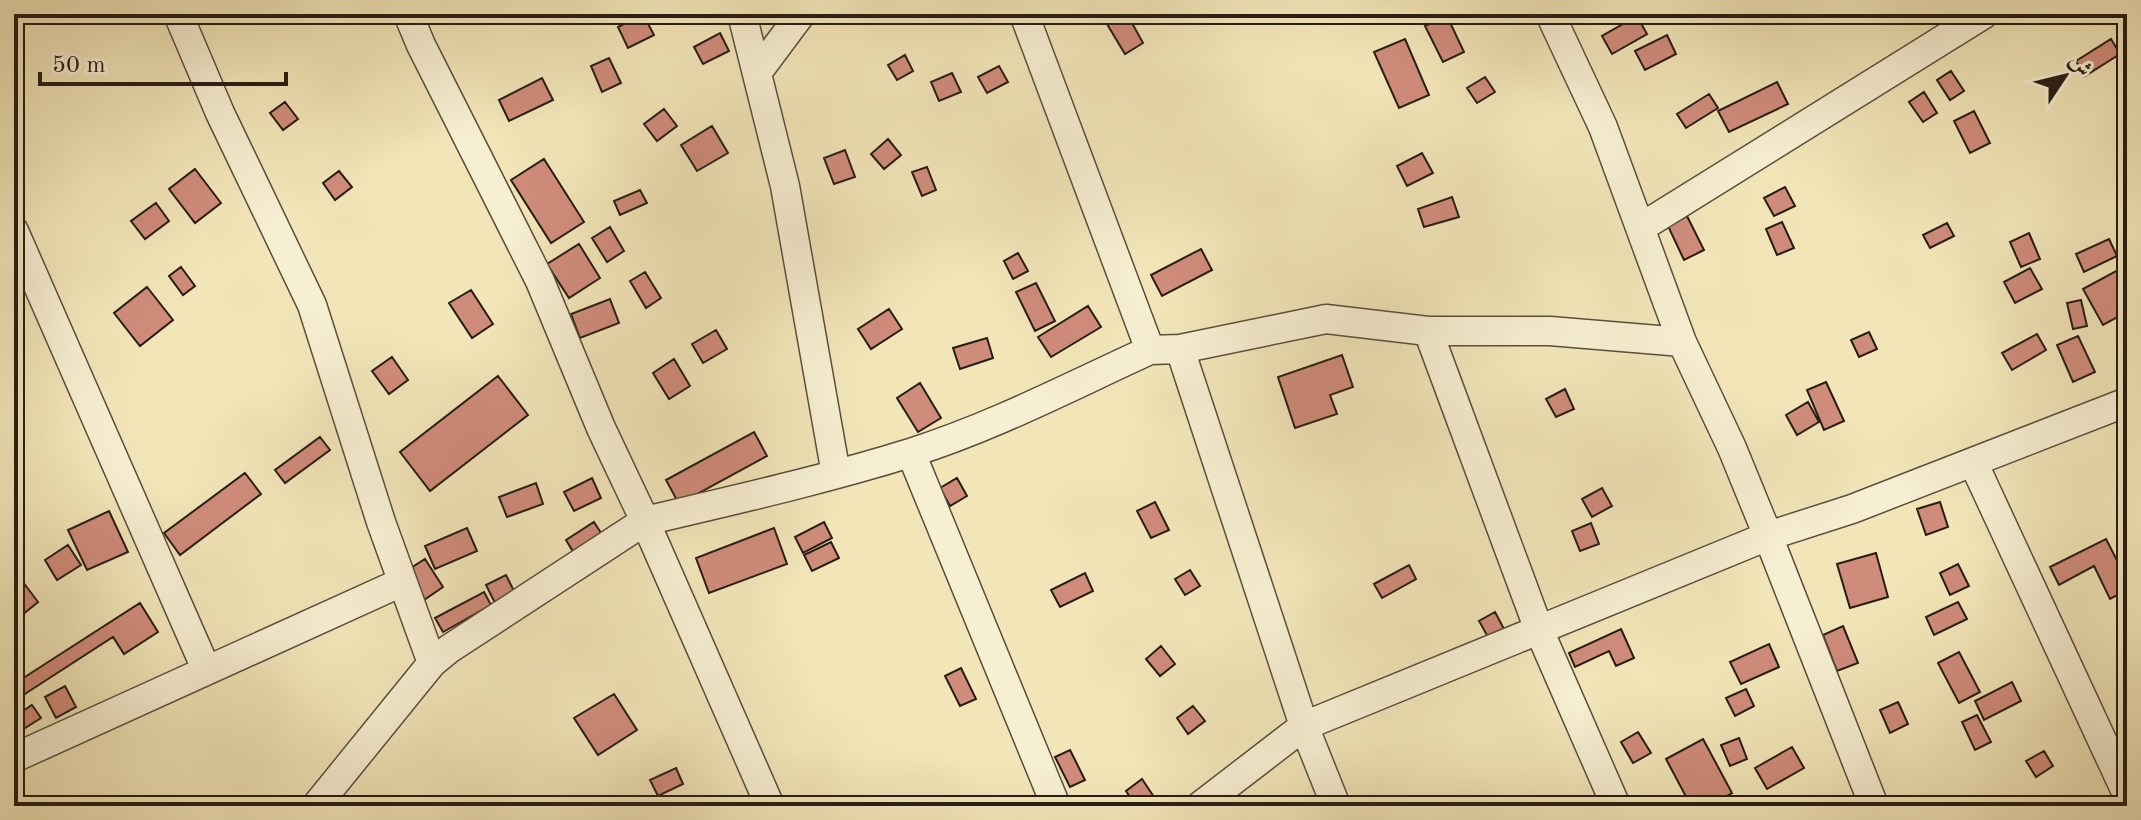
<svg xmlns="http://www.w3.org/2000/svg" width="2141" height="820" viewBox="0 0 2141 820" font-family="'Old Standard TT',Amiri,serif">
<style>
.building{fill:#d08c7b;stroke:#271d16;stroke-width:2}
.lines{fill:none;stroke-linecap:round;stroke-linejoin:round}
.street-casing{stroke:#5a4f3f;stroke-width:31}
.street{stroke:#f7efd2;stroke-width:28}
</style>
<rect width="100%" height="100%" fill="#f2e6b9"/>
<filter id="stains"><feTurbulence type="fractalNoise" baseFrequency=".0025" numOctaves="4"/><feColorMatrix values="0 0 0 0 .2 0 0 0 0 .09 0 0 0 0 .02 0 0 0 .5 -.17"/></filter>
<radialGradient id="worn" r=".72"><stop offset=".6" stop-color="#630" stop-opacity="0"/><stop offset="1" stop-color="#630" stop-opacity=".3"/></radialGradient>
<path class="building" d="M14,14h18l-18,13z
M643,14l11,21 -26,13 -10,-21z
M1124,14h3l16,29 -18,11 -18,-30z
M1447,16l17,36 -21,10 -18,-36z
M1637,16l10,18 -35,20 -10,-18z
M720,33l9,18 -26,13 -9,-17z
M1667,35l9,19 -31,16 -10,-19z
M1405,39l24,56 -30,13 -25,-56z
M2111,39l9,15 -35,22 -9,-15z
M905,55l8,16 -16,9 -9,-15z
M609,58l12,25 -19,9 -11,-26z
M999,66l9,16 -21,11 -9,-16z
M1951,71l13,20 -14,9 -13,-20z
M952,73l9,19 -22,9 -8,-19z
M1485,77l10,15 -18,11 -10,-15z
M542,78l11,22 -44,21 -10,-21z
M1777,82l11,22 -59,28 -11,-21z
M1924,92l13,21 -14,9 -14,-20z
M1709,94l9,14 -32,20 -9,-14z
M285,102l13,17 -15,11 -13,-17z
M664,109l13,17 -20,15 -13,-17z
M1974,111l16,32 -20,10 -16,-32z
M712,126l16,27 -31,18 -16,-26z
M888,139l13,16 -17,14 -13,-15z
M845,150l10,27 -21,7 -10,-26z
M1422,153l11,20 -26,13 -10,-20z
M544,159l40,63 -33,21 -40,-63z
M927,167l9,23 -14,6 -10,-24z
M195,169l26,34 -26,20 -26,-34z
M339,171l13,16 -17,13 -12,-17z
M1785,187l10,19 -21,10 -10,-18z
M640,190l7,13 -27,12 -6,-14z
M1452,197l7,20 -35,10 -6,-18z
M156,203l13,18 -24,18 -14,-18z
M1687,216l17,34 -20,10 -16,-34z
M1782,222l12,26 -17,7 -11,-26z
M1947,223l7,13 -24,12 -7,-13z
M610,227l14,24 -17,11 -15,-24z
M2029,233l11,26 -19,8 -11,-25z
M2109,239l8,17 -33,16 -8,-18z
M579,244l21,34 -31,20 -22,-34z
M1201,249l11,21 -50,26 -11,-21z
M1018,253l10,18 -15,8 -9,-18z
M181,267l14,19 -12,9 -14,-19z
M2030,268l12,21 -27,14 -11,-21z
M2118,270l9,15v27l-24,13 -20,-36z
M645,272l16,26 -15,10 -16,-27z
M1036,283l19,38 -20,10 -19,-39z
M147,287l26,33 -33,26 -26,-33z
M471,290l22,34 -21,14 -23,-35z
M610,299l9,24 -39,15 -9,-24z
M2081,300l6,26 -14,3 -6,-26z
M1088,306l13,21 -50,30 -13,-20z
M889,309l13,20 -31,20 -13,-20z
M716,330l11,19 -24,14 -11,-19z
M1869,332l8,17 -18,8 -8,-17z
M2037,334l9,16 -34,20 -10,-17z
M2078,336l17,36 -22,10 -16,-37z
M987,338l6,20 -33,11 -7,-21z
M1342,355l11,32 -23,8 7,19 -42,14 -17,-51z
M392,357l16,23 -19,14 -17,-23z
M674,359l16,27 -21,13 -16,-26z
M498,376l30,39 -98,76 -30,-39z
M1826,382l18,39 -20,9 -17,-40z
M920,383l21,35 -23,14 -21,-34z
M1565,389l9,20 -18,8 -10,-18z
M1808,402l11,20 -22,13 -11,-20z
M754,432l13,24 -88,48 -13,-24z
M320,437l10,13 -45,33 -10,-13z
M245,473l16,21 -81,61 -16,-22z
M592,478l9,20 -27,13 -10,-19z
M957,478l10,18 -17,10 -10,-18z
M536,483l7,21 -36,13 -8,-20z
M1602,488l10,18 -20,11 -10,-18z
M1155,502l14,28 -18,8 -14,-27z
M1940,502l8,25 -22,8 -9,-26z
M109,511l19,41 -41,18 -19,-40z
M594,522l14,22 -28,19 -14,-23z
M824,522l8,16 -29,15 -8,-16z
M1591,523l8,21 -19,7 -8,-20z
M467,528l10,23 -42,18 -10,-23z
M774,528l13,36 -78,29 -13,-35z
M2106,539l21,41v10l-17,9 -16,-33 -35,19 -9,-18z
M831,542l8,16 -27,13 -8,-16z
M68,545l13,20 -24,15 -12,-20z
M1876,553l12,44 -38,11 -13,-44z
M425,559l18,28 -22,15 -18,-29z
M1958,564l11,22 -19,9 -10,-22z
M1409,565l7,14 -34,19 -8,-14z
M1190,570l10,16 -15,9 -10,-16z
M1085,573l8,18 -33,16 -9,-17z
M506,575l10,20 -20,10 -10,-20z
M23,582l15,20 -16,13 -8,-12v-14z
M484,592l7,13 -48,27 -8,-14z
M1958,602l9,17 -33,16 -8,-18z
M140,603l18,29 -34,22 -11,-17 -99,64v-17z
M1495,612l9,17 -16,8 -9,-16z
M1843,626l15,37 -21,8 -14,-36z
M1621,629l13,29 -18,8 -7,-15 -34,16 -6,-14z
M1769,644l10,23 -38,17 -11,-22z
M1161,646l14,18 -15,12 -14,-17z
M1959,652l21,40 -21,11 -21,-40z
M961,668l15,31 -16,7 -15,-30z
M2012,682l9,19 -37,19 -9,-19z
M65,686l11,21 -20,11 -11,-21z
M1746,689l8,17 -19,10 -9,-18z
M614,694l23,36 -39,25 -24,-37z
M1898,702l10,22 -18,9 -10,-23z
M32,705l9,13 -27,17v-18z
M1193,706l12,15 -17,13 -11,-16z
M1977,715l14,27 -16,8 -13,-28z
M1638,732l13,21 -18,10 -12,-21z
M1739,738l8,21 -17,7 -9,-21z
M1703,739l29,54 -23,13h-18l-25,-47z
M1792,747l12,21 -37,21 -12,-21z
M1070,750l15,30 -15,7 -15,-30z
M2044,751l9,15 -17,11 -10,-16z
M676,768l7,16 -25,12 -8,-16z
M1142,779l12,18 -13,9h-5l-10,-15z
M1491,796l5,10h-24z"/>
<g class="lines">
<g class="street-casing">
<path id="street" d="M178,14l42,99 92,192 69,217 51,141
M408,14l13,31 119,236 61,147 44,93c89,-21 178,-41 265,-68 83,-26 161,-67 240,-103l30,-1 146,-30 102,12h122l132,11 50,106 36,88 84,-27 275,-107
M742,14l43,172 51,288
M1024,14l126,336
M1550,14l53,113 79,215
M757,73l44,-59
M1640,228l344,-214
M14,231l192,438
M1428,331l111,299 77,176
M1180,349l124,377 32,80
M911,453l145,353
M1973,462l154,332
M14,758l388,-176
M316,806l116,-143 17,-14 196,-128 125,285
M1200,806l104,-80 464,-190 106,270"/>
</g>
<use href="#street" class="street"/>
</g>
<rect width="2141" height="820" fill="none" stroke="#f2e6b9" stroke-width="48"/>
<rect x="16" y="16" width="2109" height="788" fill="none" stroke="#271d16" stroke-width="4"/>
<rect x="24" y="24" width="2093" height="772" fill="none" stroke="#271d16" stroke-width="2"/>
<g transform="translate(2065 76) rotate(55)" stroke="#f7efd2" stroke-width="6" paint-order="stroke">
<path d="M0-6L14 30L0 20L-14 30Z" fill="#271d16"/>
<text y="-12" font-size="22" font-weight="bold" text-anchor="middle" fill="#271d16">ش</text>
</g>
<path d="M40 72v12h246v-12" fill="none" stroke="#271d16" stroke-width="4"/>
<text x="52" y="72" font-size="24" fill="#271d16" stroke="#f7efd2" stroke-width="6" paint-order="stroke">50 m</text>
<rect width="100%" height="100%" filter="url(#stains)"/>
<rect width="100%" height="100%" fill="url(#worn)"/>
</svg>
